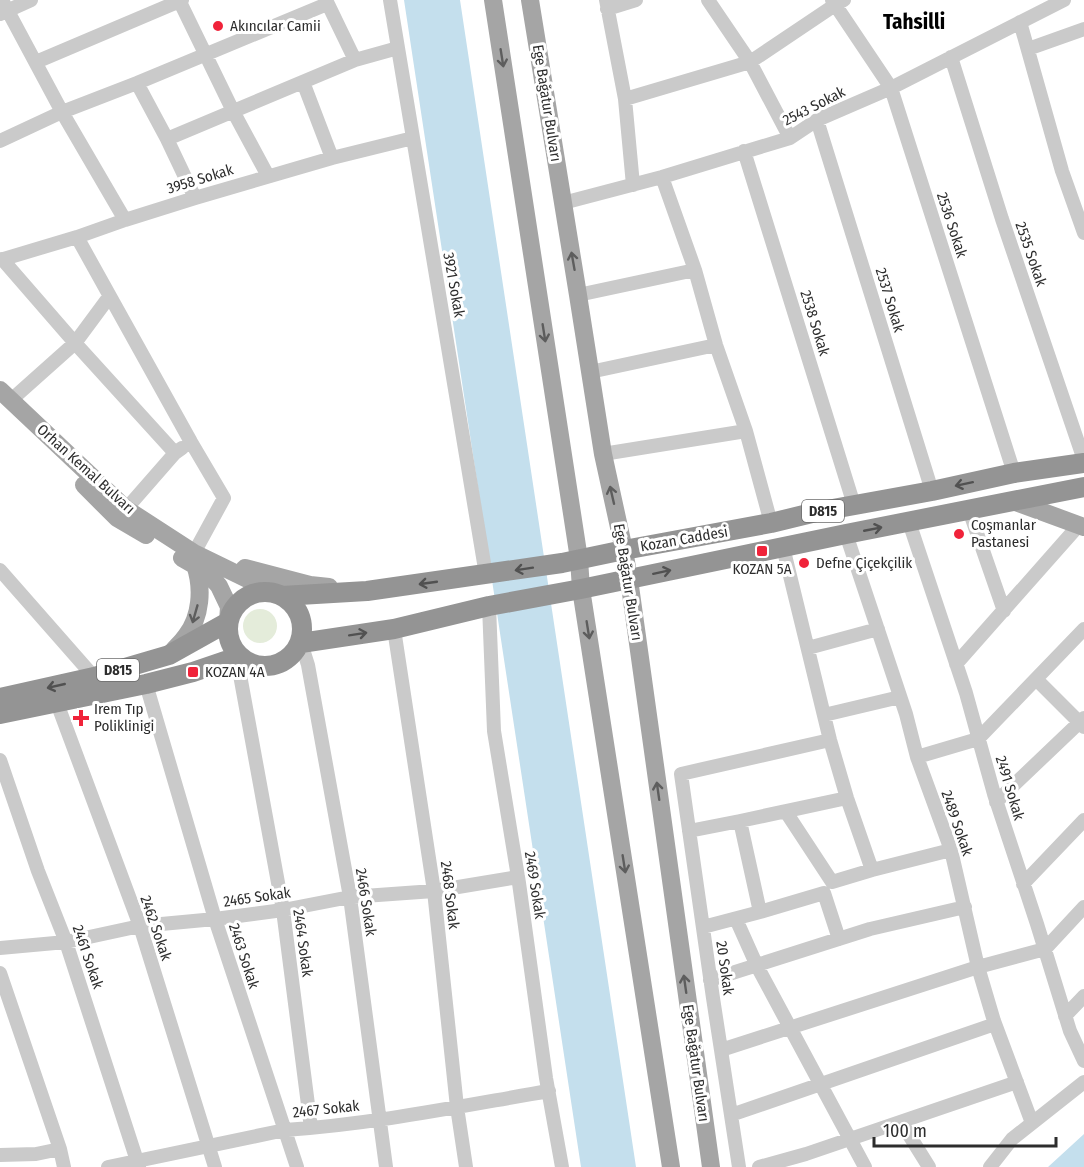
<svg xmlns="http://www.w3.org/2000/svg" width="1084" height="1167" viewBox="0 0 1084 1167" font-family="'Fira Sans Condensed',sans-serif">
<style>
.green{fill:#e4ecda}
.water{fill:#c4dfed}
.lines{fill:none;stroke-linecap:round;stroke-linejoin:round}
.minor{stroke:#cacaca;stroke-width:14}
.major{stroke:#a5a5a5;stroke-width:18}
.highway{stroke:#949494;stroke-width:20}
.oneway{stroke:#5d5d5d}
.oneway2{stroke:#515151}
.poi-dot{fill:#f0233a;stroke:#fff;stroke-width:2}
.labels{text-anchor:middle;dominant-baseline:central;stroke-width:6;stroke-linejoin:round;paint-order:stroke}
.shield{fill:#fff;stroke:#6c6c6c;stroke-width:1.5}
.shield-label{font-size:14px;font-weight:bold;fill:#2d2d2d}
.poi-label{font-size:15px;fill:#2d2d2d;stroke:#fff;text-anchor:start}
.street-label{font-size:15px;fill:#2d2d2d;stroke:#fff}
.district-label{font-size:21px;font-weight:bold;fill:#000;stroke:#fff}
</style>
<rect width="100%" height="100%" fill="#fff"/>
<path class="green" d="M243 626a17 17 0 1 1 34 0a17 17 0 1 1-34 0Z"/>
<path class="water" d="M404,0h56l176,1167h-55z
M1084,1134v33h-36z"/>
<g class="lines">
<path class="minor" d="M2,0l60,112 63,108
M179,0l54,111 35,65
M326,0l29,60
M390,0l96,575
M606,0l19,99 8,86
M708,0l42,62 40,76
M832,0l59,88 123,385
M607,9l29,-9
M0,14l31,-14
M1020,22l42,149 22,62
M1028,49l56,-20
M951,57l51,162 82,241
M36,62l146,-62
M303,82l29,76
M137,83l30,56 28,59
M625,99l125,-37 85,-57 9,-5
M817,120l115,371
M167,139l188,-79 43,-12
M0,141l62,-29 75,-29 190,-79
M744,151l110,354
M662,177l33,93 21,75 30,86 25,92
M563,203l99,-26 128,-39 27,-18 74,-32 173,-88
M77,237l114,205 33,56 -30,55
M2,259l73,84 100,110
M0,260l77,-23 48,-17 70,-22 137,-40 81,-20
M578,295l117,-25
M590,372l126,-27
M10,401l65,-58 34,-46
M603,454l143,-23
M126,509l49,-56 7,-5
M969,510l35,101
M909,522l57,171 28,101 43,130 33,107 14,30
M846,534l60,180 11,43 34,93 27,117 16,54 38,102
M783,547l47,193 17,58 25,72
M0,570l94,107
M489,606l5,125 25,152 27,195 16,89
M394,629l40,262 23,216 9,60
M301,643l7,22 42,232 36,270
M808,648l70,-19
M235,658l5,17 43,235 28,218
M956,664l123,-139
M1036,679l48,48
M146,684l69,235 82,248
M57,703l83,223 75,241
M824,715l76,-18
M917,757l61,-18 106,-110
M0,760l38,111 28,71 73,225
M996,802l88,-84
M786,812l46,70 40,-12 79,-20
M740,821l20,91
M689,831l51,-10 107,-23
M1023,884l61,-64
M736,919l21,47 108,201
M703,927l57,-15 64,-19 15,46
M0,948l66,-6 74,-16 75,-7 68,-9 67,-13 84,-6 84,-14
M0,973l60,176 4,18
M710,980l160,-51 95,-22
M1065,1016l19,-20
M721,1050l257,-83 67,-18 39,-42
M731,1115l264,-91
M901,1122l28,45
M0,1155l36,-1 24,-5
M108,1167l177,-37c89,-6 176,-24 264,-39
M739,1167l-26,-169 -32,-224 149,-34
M759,1167l47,-13 211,-72
M990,1167l22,-28 72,-57"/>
<path class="major" d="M493,0l86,559 2,30 90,578
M530,0l48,295 25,159 21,96 5,29 82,588
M0,390l126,119 68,44 88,43
M84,485l33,33 29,17
M1013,501l71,26
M182,558l26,15 11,13 10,21 -1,15
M245,568l65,17 19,2
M173,651c4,-5 9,-9 13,-15 15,-19 17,-48 9,-71"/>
<path class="highway" d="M228 629a37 37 0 1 1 74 0a37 37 0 1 1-74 0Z
M282,596l85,-5 195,-28 62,-13 147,-27 45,-11 116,-21 82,-18 70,-10
M301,643l93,-14 95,-23 92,-17 265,-55 238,-47
M0,698l94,-21 75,-22 59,-33
M0,714l146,-30 47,-12 47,-16"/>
</g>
<defs><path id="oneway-shaft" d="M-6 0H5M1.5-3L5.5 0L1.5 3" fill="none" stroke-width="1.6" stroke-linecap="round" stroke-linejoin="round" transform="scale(1.5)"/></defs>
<g class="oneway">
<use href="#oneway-shaft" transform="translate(502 58) rotate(81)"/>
<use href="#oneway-shaft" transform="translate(573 261) rotate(-100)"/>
<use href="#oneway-shaft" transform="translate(544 333) rotate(81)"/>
<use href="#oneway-shaft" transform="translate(612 495) rotate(-103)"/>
<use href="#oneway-shaft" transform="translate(195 614) rotate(106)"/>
<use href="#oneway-shaft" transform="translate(588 630) rotate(81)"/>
<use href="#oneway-shaft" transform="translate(658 791) rotate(-98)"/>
<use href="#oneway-shaft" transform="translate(624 864) rotate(81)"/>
<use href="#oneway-shaft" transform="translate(685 984) rotate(-98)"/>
</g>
<g class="oneway2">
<use href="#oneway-shaft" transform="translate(964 484) rotate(168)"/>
<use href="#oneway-shaft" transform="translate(873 529) rotate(-11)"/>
<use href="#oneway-shaft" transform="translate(524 569) rotate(171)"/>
<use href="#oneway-shaft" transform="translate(662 572) rotate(-12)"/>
<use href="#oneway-shaft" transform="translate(428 583) rotate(172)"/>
<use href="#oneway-shaft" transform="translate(358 634) rotate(-9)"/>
<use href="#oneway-shaft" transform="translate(56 686) rotate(167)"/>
</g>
<g class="poi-dot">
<circle cx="218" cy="26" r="6"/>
<circle cx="959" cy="534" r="6"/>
<rect x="756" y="545" width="12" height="12" rx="3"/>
<circle cx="804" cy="563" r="6"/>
<rect x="187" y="666" width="12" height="12" rx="3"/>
<path d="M78 709h6v6h6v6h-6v6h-6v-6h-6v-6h6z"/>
</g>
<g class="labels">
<g class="shield">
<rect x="802" y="500" width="42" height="22" rx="4.5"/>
<rect x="97" y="659" width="42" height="22" rx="4.5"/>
</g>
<g class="shield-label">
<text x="823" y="511">D815</text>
<text x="118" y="670">D815</text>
</g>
<g class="poi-label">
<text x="230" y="26">Akıncılar Camii</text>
<text x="971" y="525">Coşmanlar<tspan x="971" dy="17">Pastanesi</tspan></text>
<text x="816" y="563">Defne Çiçekçilik</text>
<text x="762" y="569" text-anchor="middle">KOZAN 5A</text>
<text x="205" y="672">KOZAN 4A</text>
<text x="94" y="709">Irem Tıp<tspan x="94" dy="17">Poliklinigi</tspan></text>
</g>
<g class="street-label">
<text transform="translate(547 103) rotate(81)">Ege Bağatur Bulvarı</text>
<text transform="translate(814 106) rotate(-27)">2543 Sokak</text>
<text transform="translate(200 179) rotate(-17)">3958 Sokak</text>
<text transform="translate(952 225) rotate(72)">2536 Sokak</text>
<text transform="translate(1031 254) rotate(71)">2535 Sokak</text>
<text transform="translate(454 285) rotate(80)">3921 Sokak</text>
<text transform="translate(890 300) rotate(73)">2537 Sokak</text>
<text transform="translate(815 323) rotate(73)">2538 Sokak</text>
<text transform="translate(86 469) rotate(42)">Orhan Kemal Bulvarı</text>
<text transform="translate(684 539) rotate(-10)">Kozan Caddesi</text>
<text transform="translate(628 582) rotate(81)">Ege Bağatur Bulvarı</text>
<text transform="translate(1010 788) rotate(73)">2491 Sokak</text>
<text transform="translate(957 823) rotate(71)">2489 Sokak</text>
<text transform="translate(535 885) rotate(81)">2469 Sokak</text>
<text transform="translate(450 895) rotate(83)">2468 Sokak</text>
<text transform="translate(257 897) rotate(-8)">2465 Sokak</text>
<text transform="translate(366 902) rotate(81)">2466 Sokak</text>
<text transform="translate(156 928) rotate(71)">2462 Sokak</text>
<text transform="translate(303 943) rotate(82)">2464 Sokak</text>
<text transform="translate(244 956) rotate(72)">2463 Sokak</text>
<text transform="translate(88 957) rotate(71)">2461 Sokak</text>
<text transform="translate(725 968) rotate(82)">20 Sokak</text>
<text transform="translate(696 1063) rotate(82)">Ege Bağatur Bulvarı</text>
<text transform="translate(326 1109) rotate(-6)">2467 Sokak</text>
</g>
<g class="district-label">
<text x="914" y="22">Tahsilli</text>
</g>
</g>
<path d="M874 1137v9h182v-9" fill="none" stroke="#2d2d2d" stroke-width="3"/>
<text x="883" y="1137" font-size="18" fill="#2d2d2d" stroke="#ffffff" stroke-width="4.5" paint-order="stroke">100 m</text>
</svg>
